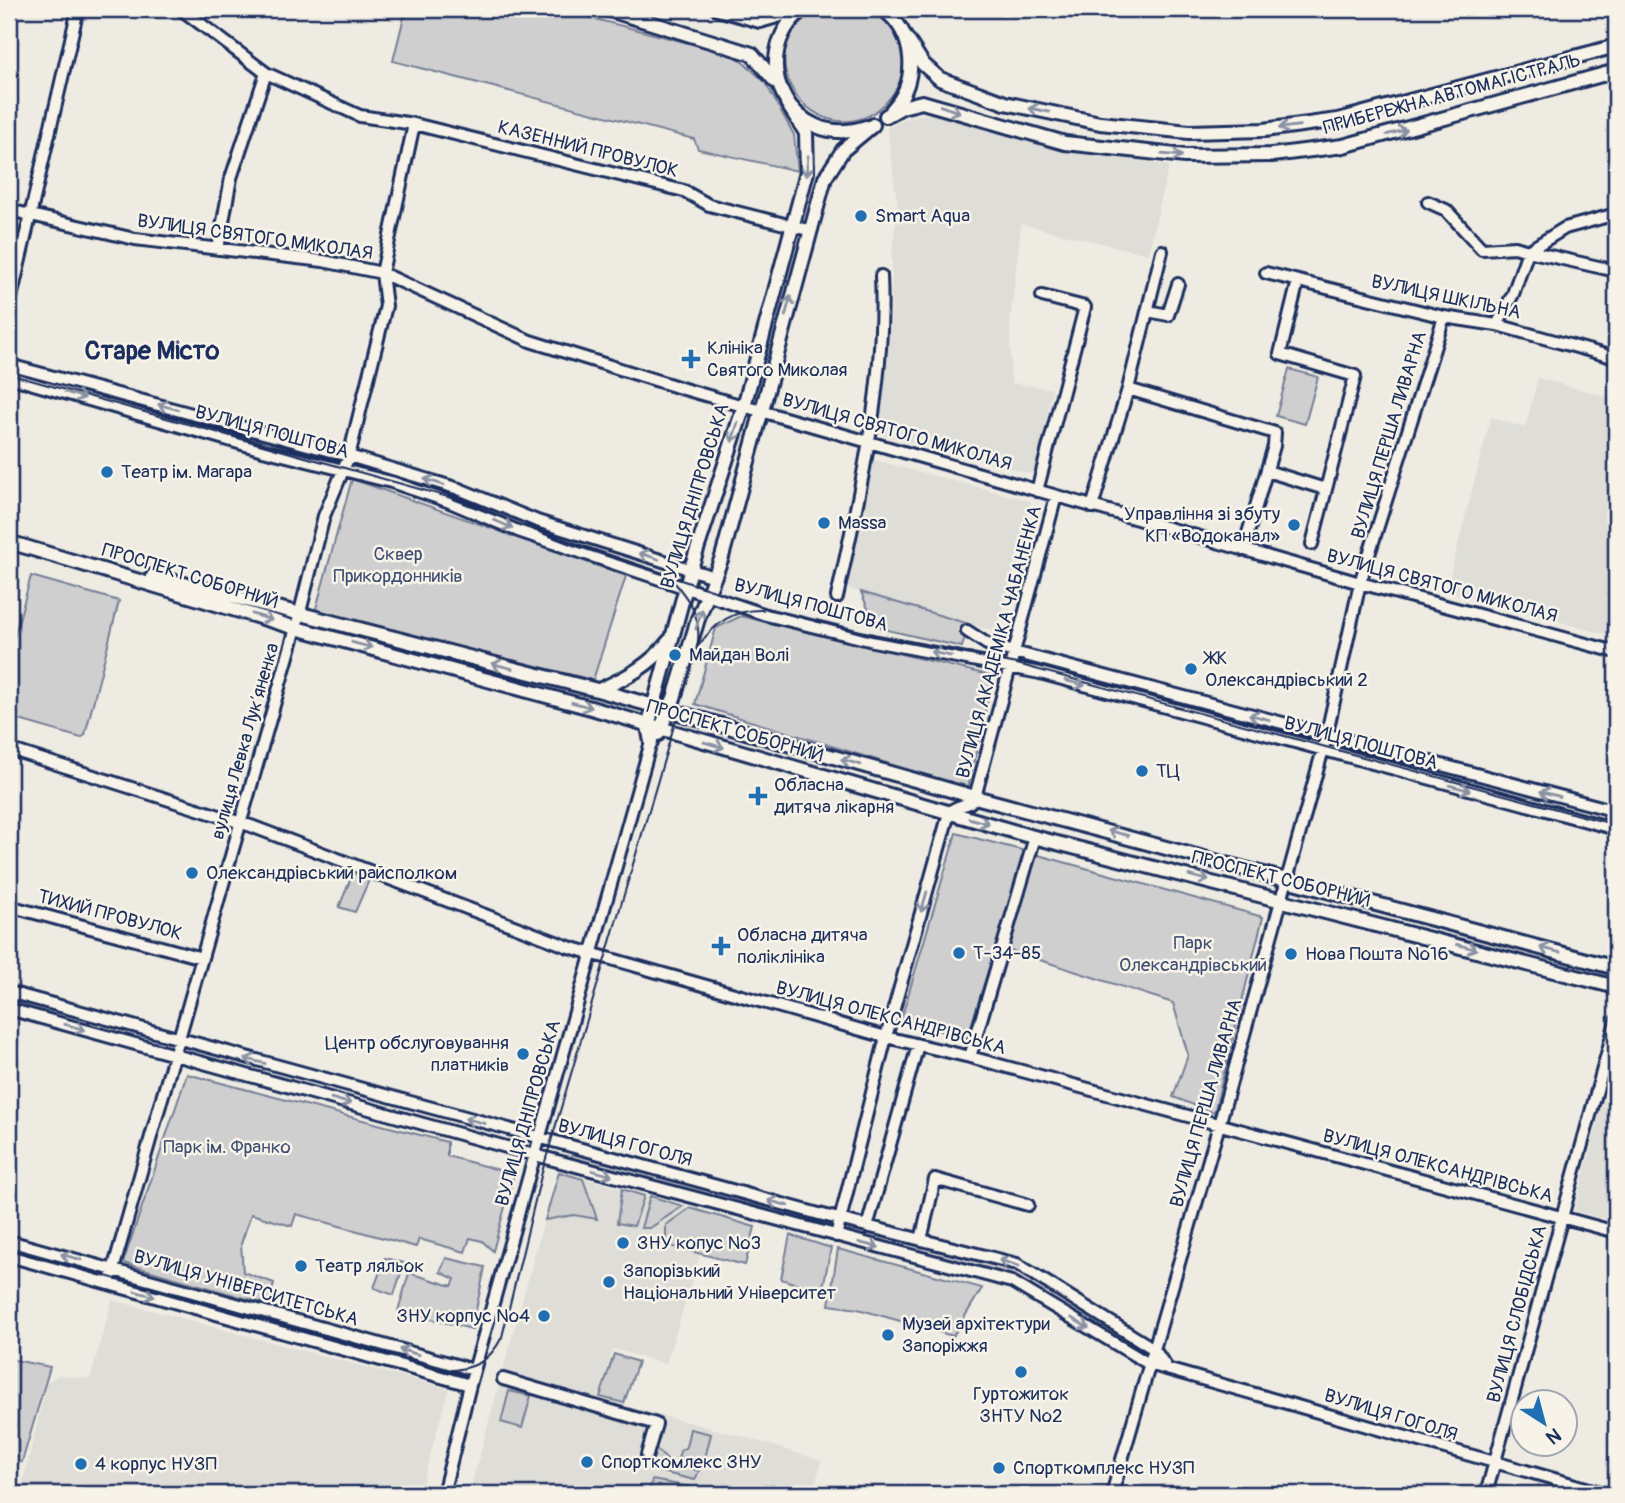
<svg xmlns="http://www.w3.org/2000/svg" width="1625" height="1503" viewBox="0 0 1625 1503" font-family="Pangolin,sans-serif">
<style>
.built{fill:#deddd8}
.green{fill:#cfcfcf;stroke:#757f96;stroke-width:2}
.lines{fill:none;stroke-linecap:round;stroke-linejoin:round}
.minor-casing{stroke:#1b2f5e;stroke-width:16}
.major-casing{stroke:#1b2f5e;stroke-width:18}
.minor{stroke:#f7f3e8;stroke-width:10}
.major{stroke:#f7f3e8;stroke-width:12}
.tram{stroke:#1b2f5e;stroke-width:2}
.oneway{stroke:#8991a3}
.poi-dot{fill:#1f6fb2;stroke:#f7f3e8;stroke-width:2.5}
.labels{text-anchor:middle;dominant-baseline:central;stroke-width:5;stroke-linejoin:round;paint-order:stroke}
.street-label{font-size:19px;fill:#1b2f5e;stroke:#f7f3e8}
.poi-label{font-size:19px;fill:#1b2f5e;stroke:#f7f3e8;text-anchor:start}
.park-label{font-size:19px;fill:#3f4f75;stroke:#f7f3e8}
.district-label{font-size:26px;font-weight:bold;fill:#1b2f5e;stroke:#f7f3e8}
</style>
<rect width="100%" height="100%" fill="#eeebe2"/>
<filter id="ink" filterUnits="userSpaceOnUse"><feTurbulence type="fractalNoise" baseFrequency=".0143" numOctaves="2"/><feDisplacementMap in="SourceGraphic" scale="14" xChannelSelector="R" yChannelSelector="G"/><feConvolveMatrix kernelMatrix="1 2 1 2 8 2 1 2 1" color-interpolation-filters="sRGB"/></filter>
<g filter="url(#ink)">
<path class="built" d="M932,114l127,34 110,18 -21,88 -127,-30 -11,100 1,59 41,6 -16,86 -165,-43 20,-110 1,-73 6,-41 -11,-80 24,-12z
M1538,378l78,21v238l-170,-46 45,-174 34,11z
M874,460l157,41 -34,131 -151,-44z
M1616,1054v168l-42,-11z
M558,1170l154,46 -46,148 -53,-15 -15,50 140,36 84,26 -10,33h-343z
M112,1300l337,89 -30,105h-399l27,-111 11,-8 32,4z"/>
<path class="green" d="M406,9h150l179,46 30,27 29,53 4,36 -100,-22 -4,-10 -301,-78z
M816,9c16,0 38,-4 53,0 29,8 43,53 29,77 -47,81 -146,6 -103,-60 4,-7 14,-12 21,-17z
M1289,369l29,8 -13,47 -29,-8z
M352,479l274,97 -33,104 -278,-68z
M31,576l88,25 -34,134 -4,3 -72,-21v-61z
M861,592l108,32 -7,23 -79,-18 -12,-13z
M741,616l252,60 -25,112 -273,-84 21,-76z
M956,833l69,18 -58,188 -64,-19 -1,-4z
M1031,853l232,64 -49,196 -41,-16 15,-42 -15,-52 -170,-55z
M353,873l16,7 -14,32 -16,-5z
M187,1074l260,68v14l67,18 -21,77 -11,-10 -12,-3 -5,14 -46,-13 -3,8 -120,-33 -4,12 -41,-12 -10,30 2,28 31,11 -5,22 -146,-42z
M572,1154l262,68 -2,8 -262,-69z
M559,1172l24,7 14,40 -23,-4 -29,5z
M622,1189l22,7 -10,30 -17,-3z
M650,1196l33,10 -33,22h-9z
M690,1208l65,19 -10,38 -79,-20v-20z
M790,1235l41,13 -9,44 -41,-13z
M881,1236l134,35 118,73 -2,3 -119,-70 -132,-34z
M838,1249l144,39 -29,48 -95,-27 -29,-4z
M385,1258l19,5 -10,32 -20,-7z
M446,1258l39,9 -13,62 -74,-18 11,-38 43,13 3,-7 -15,-7z
M614,1354l24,8 -14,41 -24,-6z
M9,1359l41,8 -28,95 -7,2 -6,11z
M509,1391l22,5 -9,32 -21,-6z
M690,1429l21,5 -8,32 -25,-7 2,-8 6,-4z
M653,1446l16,16 30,9 -4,9 -47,-11z
M652,1480l39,7 8,7h-60v-3l10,1z"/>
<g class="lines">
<g class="minor-casing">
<path id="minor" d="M181,9l85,64 94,43 54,8 270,67 25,14 99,25
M1428,202l18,8 36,39 33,-2 13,4 -15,43 -16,31
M9,210l126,29 188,22 59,12 148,68 154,48 676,194 256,69
M1616,214l-51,14 -37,23 88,20
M218,249l13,-71 35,-105
M1266,273l178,44 53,8 119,33
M1298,281l-18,73 75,22 -43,168
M9,307l69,-298
M1148,311l20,4 10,-31
M9,365l340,91 110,33 78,32 177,56
M9,377l254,73 128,32 56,19 71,30 248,84 107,26 167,32 576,156
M1128,389l147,44 -1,13 -31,104
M1267,471l58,18
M1037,491l48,-184 -43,-11
M1092,507l36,-118 34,-138
M837,597c23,-104 49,-215 44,-321
M967,631l20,13 27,8 602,159
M9,749l242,77 318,121 317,90 84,20 646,175
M9,906l193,52
M9,992l810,222 198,50 137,85 12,18
M9,1009l537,149 466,124 137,82 458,130
M970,1057l65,-220
M867,1227l51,-182
M836,1236l50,-199 63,-224c8,-10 20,-5 26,-16l81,-301
M921,1240l14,-61 93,26
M9,1241l465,129
M9,1256l461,129
M109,1284l187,-656 28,-112 25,-60 37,-150 -4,-33 32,-149
M503,1379l153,45 -9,31
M443,1494l27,-109 181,-643
M1112,1494l107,-369 106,-383 35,-159 84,-266
M1486,1494l130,-473"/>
</g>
<g class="major-casing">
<path id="major" d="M606,9l146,45 23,27
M718,9l42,12 37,-11
M803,9c-60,49 -12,143 63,118
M883,9c32,24 37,71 9,101
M907,39l16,25 17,15 65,24 95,20 89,9 75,-2 74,-10 278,-74
M886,116l16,-9 20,-5 143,41 120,13 87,-1 71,-9 273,-75
M9,542l287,86 295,80 435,127 590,152
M153,576l448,115 374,106 641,171
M599,690c27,-12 52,-25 70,-49
M658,734l16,-36 24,-79 24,-62 103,-379 18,-28 30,-25
M651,742l-3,-16 44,-161 52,-159 63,-234 -1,-39 -19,-30"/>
</g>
<use href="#minor" class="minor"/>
<use href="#major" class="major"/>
<path class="tram" d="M9,374l439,123 125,48 200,65 99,26 145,28 599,161
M699,645c16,-22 35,-36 64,-35
M9,1249l436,122c28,-2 44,-8 57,-34l40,-165 155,-524c6,-31 -8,-49 -28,-72"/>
</g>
<defs><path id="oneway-shaft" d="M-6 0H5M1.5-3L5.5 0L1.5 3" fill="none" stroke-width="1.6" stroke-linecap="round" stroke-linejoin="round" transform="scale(1.75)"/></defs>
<g class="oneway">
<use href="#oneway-shaft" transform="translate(950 109) rotate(19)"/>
<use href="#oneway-shaft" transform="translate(1039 110) rotate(-168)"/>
<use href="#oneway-shaft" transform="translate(1289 127) rotate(172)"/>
<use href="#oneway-shaft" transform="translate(1397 132) rotate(-14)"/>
<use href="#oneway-shaft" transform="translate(1172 155) rotate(5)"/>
<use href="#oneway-shaft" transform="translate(807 166) rotate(96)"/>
<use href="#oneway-shaft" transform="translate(788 306) rotate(-75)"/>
<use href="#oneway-shaft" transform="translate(75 395) rotate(17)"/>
<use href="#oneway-shaft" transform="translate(168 407) rotate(-165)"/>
<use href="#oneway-shaft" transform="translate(735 432) rotate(108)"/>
<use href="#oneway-shaft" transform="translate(434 482) rotate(-163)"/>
<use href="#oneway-shaft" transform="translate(503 524) rotate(24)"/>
<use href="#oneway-shaft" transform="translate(649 556) rotate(-162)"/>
<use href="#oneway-shaft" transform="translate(262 617) rotate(17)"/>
<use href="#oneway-shaft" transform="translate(699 619) rotate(-72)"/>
<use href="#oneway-shaft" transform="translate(362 645) rotate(15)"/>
<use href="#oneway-shaft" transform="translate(941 654) rotate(-169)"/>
<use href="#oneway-shaft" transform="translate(502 666) rotate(-166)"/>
<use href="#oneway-shaft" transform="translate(1075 683) rotate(15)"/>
<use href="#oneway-shaft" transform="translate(582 705) rotate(15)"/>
<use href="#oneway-shaft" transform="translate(1259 717) rotate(-165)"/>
<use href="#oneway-shaft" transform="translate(714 745) rotate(16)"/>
<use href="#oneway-shaft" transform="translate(851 762) rotate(-164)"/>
<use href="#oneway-shaft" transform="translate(1460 788) rotate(15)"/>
<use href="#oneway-shaft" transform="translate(1550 794) rotate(-165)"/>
<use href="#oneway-shaft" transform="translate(979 821) rotate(16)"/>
<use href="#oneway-shaft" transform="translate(1118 833) rotate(-165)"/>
<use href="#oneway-shaft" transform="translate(1199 878) rotate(14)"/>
<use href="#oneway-shaft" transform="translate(924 902) rotate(106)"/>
<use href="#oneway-shaft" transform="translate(1467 947) rotate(15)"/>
<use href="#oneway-shaft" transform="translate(1550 950) rotate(-165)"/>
<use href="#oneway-shaft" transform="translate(75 1027) rotate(15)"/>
<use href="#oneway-shaft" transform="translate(255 1061) rotate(-165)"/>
<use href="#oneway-shaft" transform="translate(341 1101) rotate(16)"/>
<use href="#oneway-shaft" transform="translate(475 1121) rotate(-165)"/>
<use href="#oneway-shaft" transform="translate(602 1173) rotate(15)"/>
<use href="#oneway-shaft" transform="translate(778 1203) rotate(-165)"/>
<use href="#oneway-shaft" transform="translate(869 1245) rotate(14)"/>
<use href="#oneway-shaft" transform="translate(71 1257) rotate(-164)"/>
<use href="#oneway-shaft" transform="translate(1009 1263) rotate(-163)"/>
<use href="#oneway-shaft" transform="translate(145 1294) rotate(15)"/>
<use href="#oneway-shaft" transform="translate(1080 1323) rotate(31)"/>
<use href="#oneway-shaft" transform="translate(409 1352) rotate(-164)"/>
</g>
</g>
<g class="poi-dot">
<circle cx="861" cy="216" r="7"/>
<path d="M687.5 348.5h7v7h7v7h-7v7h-7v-7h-7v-7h7z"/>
<circle cx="107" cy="472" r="7"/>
<circle cx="824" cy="523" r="7"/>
<circle cx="1294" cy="525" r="7"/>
<circle cx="675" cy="655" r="7"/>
<circle cx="1191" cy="669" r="7"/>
<circle cx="1142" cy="771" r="7"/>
<path d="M754.5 785.5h7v7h7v7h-7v7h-7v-7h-7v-7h7z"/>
<circle cx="192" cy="873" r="7"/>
<path d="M717.5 935.5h7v7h7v7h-7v7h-7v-7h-7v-7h7z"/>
<circle cx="959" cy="953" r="7"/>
<circle cx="1291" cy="954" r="7"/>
<circle cx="523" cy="1054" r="7"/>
<circle cx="623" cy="1243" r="7"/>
<circle cx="301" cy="1266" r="7"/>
<circle cx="609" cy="1282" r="7"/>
<circle cx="544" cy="1316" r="7"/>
<circle cx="888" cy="1335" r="7"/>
<circle cx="1021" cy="1372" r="7"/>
<circle cx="587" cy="1462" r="7"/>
<circle cx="81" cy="1464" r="7"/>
<circle cx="999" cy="1468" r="7"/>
</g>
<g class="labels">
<g class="street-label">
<text transform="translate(1452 94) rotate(-15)">ПРИБЕРЕЖНА АВТОМАГІСТРАЛЬ</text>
<text transform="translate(588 149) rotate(14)">КАЗЕННИЙ ПРОВУЛОК</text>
<text transform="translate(255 237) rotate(8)">ВУЛИЦЯ СВЯТОГО МИКОЛАЯ</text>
<text transform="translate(1446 297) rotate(12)">ВУЛИЦЯ ШКІЛЬНА</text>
<text transform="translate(272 432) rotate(15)">ВУЛИЦЯ ПОШТОВА</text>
<text transform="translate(897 432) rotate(16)">ВУЛИЦЯ СВЯТОГО МИКОЛАЯ</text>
<text transform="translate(1389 435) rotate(-73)">ВУЛИЦЯ ПЕРША ЛИВАРНА</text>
<text transform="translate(695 496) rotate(-73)">ВУЛИЦЯ ДНІПРОВСЬКА</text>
<text transform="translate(190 576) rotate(17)">ПРОСПЕКТ СОБОРНИЙ</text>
<text transform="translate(1442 586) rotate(15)">ВУЛИЦЯ СВЯТОГО МИКОЛАЯ</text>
<text transform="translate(811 605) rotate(15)">ВУЛИЦЯ ПОШТОВА</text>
<text transform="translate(999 642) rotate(-75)">ВУЛИЦЯ АКАДЕМІКА ЧАБАНЕНКА</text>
<text transform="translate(735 731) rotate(16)">ПРОСПЕКТ СОБОРНИЙ</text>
<text transform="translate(245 741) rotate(-74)">вулиця Левка Лукʼяненка</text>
<text transform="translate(1361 743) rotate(15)">ВУЛИЦЯ ПОШТОВА</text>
<text transform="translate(1281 879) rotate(14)">ПРОСПЕКТ СОБОРНИЙ</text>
<text transform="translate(110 915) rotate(15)">ТИХИЙ ПРОВУЛОК</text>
<text transform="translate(891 1018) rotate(15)">ВУЛИЦЯ ОЛЕКСАНДРІВСЬКА</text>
<text transform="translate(1206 1103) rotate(-74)">ВУЛИЦЯ ПЕРША ЛИВАРНА</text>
<text transform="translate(528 1113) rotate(-74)">ВУЛИЦЯ ДНІПРОВСЬКА</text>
<text transform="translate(625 1143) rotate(15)">ВУЛИЦЯ ГОГОЛЯ</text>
<text transform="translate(1438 1166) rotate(15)">ВУЛИЦЯ ОЛЕКСАНДРІВСЬКА</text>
<text transform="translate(246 1288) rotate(16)">ВУЛИЦЯ УНІВЕРСИТЕТСЬКА</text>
<text transform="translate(1517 1314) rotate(-75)">ВУЛИЦЯ СЛОБІДСЬКА</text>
<text transform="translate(1391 1415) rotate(17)">ВУЛИЦЯ ГОГОЛЯ</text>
</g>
<g class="poi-label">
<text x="875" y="216">Smart Aqua</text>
<text x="707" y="348">Клініка<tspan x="707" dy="22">Святого Миколая</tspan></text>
<text x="121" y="472">Театр ім. Магара</text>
<text x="1280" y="514" text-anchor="end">Управлiння зi збуту<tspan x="1280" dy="22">КП «Водоканал»</tspan></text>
<text x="838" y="523">Massa</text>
<text x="689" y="655">Майдан Волі</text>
<text x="1205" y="658">ЖК<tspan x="1205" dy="22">Олександрівський 2</tspan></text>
<text x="1156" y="771">ТЦ</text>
<text x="774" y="785">Обласна<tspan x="774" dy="22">дитяча лікарня</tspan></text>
<text x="206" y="873">Олександрівський райсполком</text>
<text x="737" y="935">Обласна дитяча<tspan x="737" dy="22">поліклініка</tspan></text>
<text x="973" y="953">Т-34-85</text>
<text x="1305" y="954">Нова Пошта №16</text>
<text x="509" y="1043" text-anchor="end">Центр обслуговування<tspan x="509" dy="22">платників</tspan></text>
<text x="637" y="1243">ЗНУ копус №3</text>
<text x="315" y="1266">Театр ляльок</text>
<text x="623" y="1271">Запорізький<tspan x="623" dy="22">Національний Університет</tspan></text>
<text x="530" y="1316" text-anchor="end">ЗНУ корпус №4</text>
<text x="902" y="1324">Музей архітектури<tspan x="902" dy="22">Запоріжжя</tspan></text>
<text x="1021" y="1394" text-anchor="middle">Гуртожиток<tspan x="1021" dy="22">ЗНТУ №2</tspan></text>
<text x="601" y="1462">Спорткомлекс ЗНУ</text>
<text x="95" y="1464">4 корпус НУЗП</text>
<text x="1013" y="1468">Спорткомплекс НУЗП</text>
</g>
<g class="park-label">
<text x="398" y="554">Сквер<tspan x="398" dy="22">Прикордонників</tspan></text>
<text x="1193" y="943">Парк<tspan x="1193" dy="22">Олександрівський</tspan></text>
<text x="227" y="1147">Парк ім. Франко</text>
</g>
<g class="district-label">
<text x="152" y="351">Старе Місто</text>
</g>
</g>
<rect width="1625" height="1503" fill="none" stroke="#f7f3e8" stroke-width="35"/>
<rect x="18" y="18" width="1590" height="1468" fill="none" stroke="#1b2f5e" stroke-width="2.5" filter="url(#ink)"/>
<g transform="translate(1544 1423) rotate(144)"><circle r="33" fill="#f7f3e8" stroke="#9fa5b1" stroke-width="2"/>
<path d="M0-5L12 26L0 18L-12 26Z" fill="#1f6fb2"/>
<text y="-10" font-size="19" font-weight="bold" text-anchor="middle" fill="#1b2f5e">N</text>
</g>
</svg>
